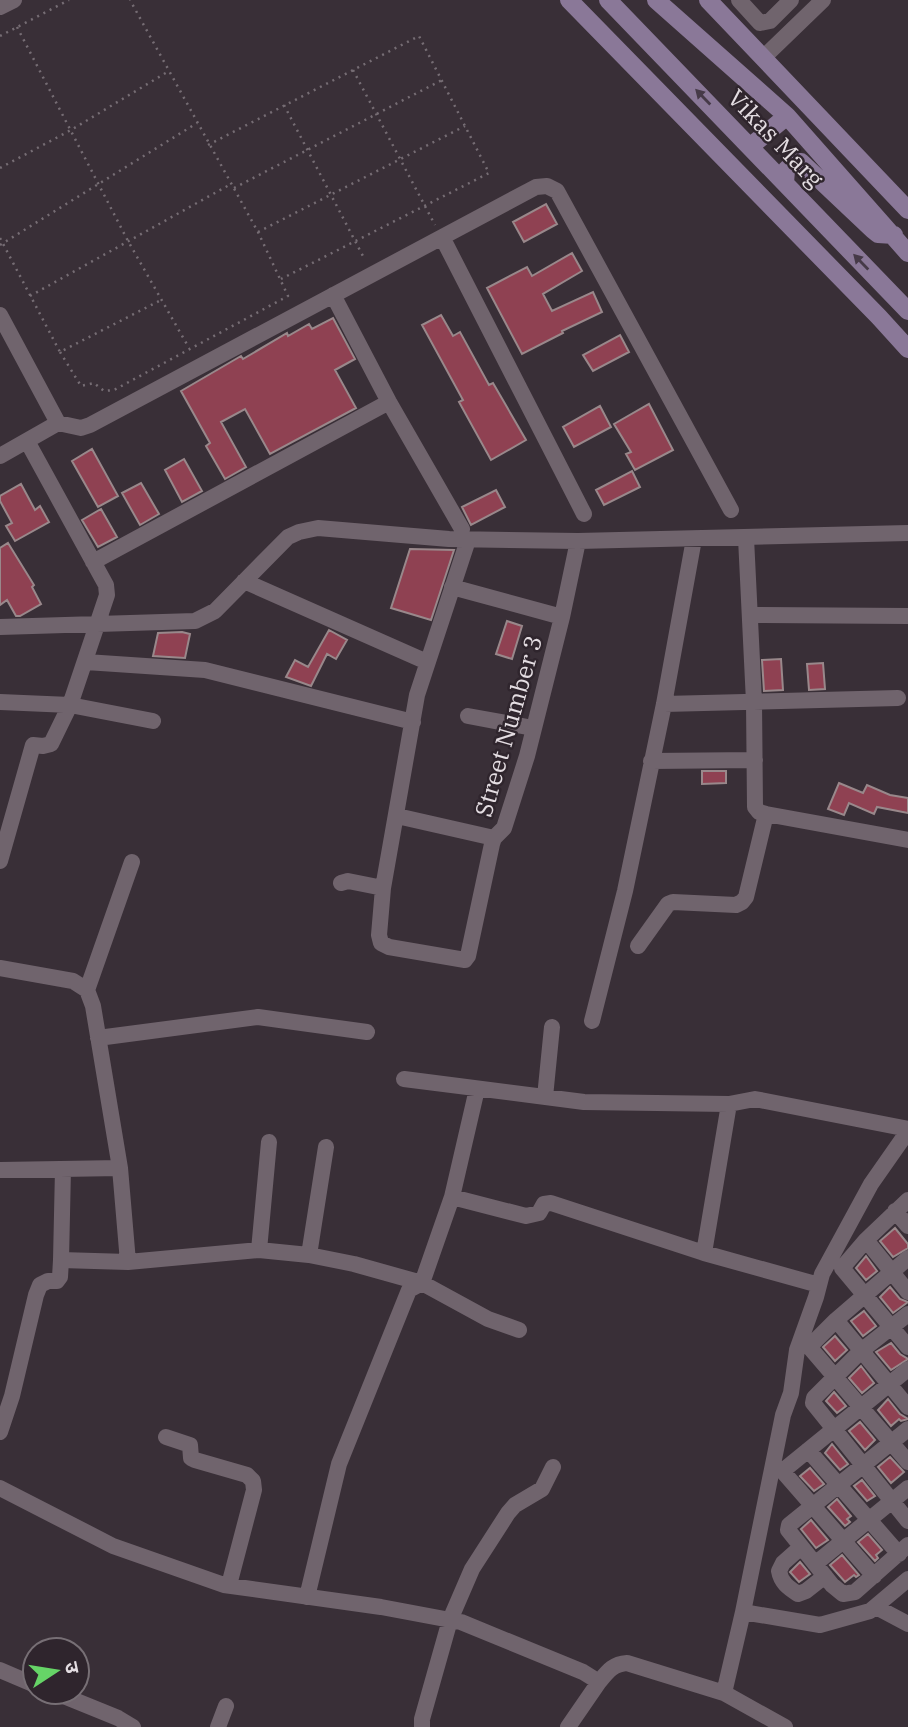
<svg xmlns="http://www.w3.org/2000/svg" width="908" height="1727" viewBox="0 0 908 1727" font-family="'IBM Plex Serif','Noto Sans Devanagari',serif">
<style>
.building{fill:#8f4152;stroke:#99888b;stroke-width:2}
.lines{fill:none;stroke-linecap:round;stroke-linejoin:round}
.path{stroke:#766d74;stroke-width:2.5;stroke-dasharray:2 5;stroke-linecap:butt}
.street{stroke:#70646d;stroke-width:16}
.secondary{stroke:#8a7898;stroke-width:18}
.oneway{fill:#463a48}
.labels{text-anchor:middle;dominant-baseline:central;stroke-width:5;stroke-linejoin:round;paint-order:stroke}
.street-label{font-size:24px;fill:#e4dde2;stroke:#2f252d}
</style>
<rect width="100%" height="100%" fill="#392f37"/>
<path class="building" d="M546,204l11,20 -33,18 -11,-20z
M572,253l10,18 -39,23 9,17 41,-19 9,20 -40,19 1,2 -41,21 -35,-66 40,-21 5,9z
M441,315l12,21 7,-4 29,53 4,-2 33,57 -35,20 -32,-58 4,-2 -41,-75z
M333,318l22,41 -20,11 21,38 -86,46 -25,-45 -24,13 25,45 -21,12 -19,-33 4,-3 -29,-52 60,-35 2,3 44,-26 1,3 21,-12 3,5z
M620,335l9,17 -36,19 -10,-16z
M649,404l24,46 -38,20 -9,-16 5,-2 -17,-28z
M600,406l11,21 -37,20 -11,-20z
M92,449l26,47 -20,11 -26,-46z
M184,459l18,32 -20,11 -17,-32z
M632,471l8,16 -36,18 -8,-15z
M141,483l18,31 -19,11 -18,-32z
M21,484l14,26 5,-4 9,16 -34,19 -9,-15 6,-3 -12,-22v-5z
M496,490l9,17 -34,18 -9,-18z
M101,509l16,28 -19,10 -16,-27z
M8,543l26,42 -2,2 9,17 -21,12h-4l-9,-16 -7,5v-57z
M410,549l44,1 -23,70 -40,-12z
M507,621l15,5 -10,33 -16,-5z
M329,630l18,10 -11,19 -9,-5 -16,32 -25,-9 9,-17 13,7z
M182,632l8,2 -5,24 -32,-2 5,-23z
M781,659l2,31 -19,1 -2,-31z
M823,663l2,26 -16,1 -2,-26z
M702,771h24v12l-24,1z
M839,783l24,10 4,-8 23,10 18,3v15l-31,-6 -3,7 -25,-11 -5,12 -16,-6z
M895,1228l13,16v4l-15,9 -13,-16z
M866,1256l11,15 -11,9 -10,-12z
M890,1287l10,12 8,3 -15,11 -13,-16z
M864,1311l12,15 -13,10 -12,-15z
M835,1336l12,14 -12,11 -12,-14z
M891,1343l9,11 8,5 -17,11 -15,-18z
M861,1366l13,17 -12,10 -13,-15z
M834,1392l12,14 -9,7 -11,-12z
M888,1399l12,15 8,5 -7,2 -2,-2 -8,7 -13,-16z
M860,1422l15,18 -10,10 -16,-19z
M832,1444l16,20 -8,6 -15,-17z
M890,1457l14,15 -13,11 -13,-16z
M810,1468l14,16 -10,7 -14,-15z
M862,1480l13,16 -8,5 -13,-15z
M837,1499l14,17 -4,3 3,3 -5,4 -17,-19z
M811,1520l17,20 -12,8 -15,-19z
M868,1534l14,16 -6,5 2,3 -3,3 -17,-19z
M842,1555l17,20 -3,2 -2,-2 -9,7 -15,-17z
M800,1562l10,12 -11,8 -9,-10z"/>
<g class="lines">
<path class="path" d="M17,27l111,214 61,107
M0,36l69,-36
M353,70l82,155
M284,105l81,155
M208,145l211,-109 70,137 -208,106
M0,168l71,-38 98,-59
M234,188l208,-108
M258,232l207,-106
M0,238l60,114 101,-52
M0,245l197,-122
M30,296l201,-112
M60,352l21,34 13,-3 10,8 10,-1 174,-94 -30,-64 -128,-232"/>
<path class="street" d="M739,0l21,23 10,-2 21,-21
M0,7l14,-7
M763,58l60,-58
M442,237l142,277
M333,295l56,107 73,127
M0,315l58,108
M0,456l58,-33 23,5 9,-3 446,-238 11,-1 10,5 174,319
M746,538l8,164 1,105 4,5 7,2 142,26
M468,540l-51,155 -34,193 -4,47 2,8 8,4 76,13 3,-4 24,-112 2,-6 10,-10 23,-72 35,-139 16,-76
M93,562l296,-160
M244,581l183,81
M452,587l110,30
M751,615l157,1
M0,627l195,-6 20,-10 73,-74 11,-5 19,-4 131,11 129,2 330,-8
M86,662l119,8 208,52
M0,702l70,3 83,16
M664,704l234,-6
M468,716l65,12
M651,761l104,-1
M397,816l97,22
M0,861l33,-116 10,1 8,-2 19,-39 37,-110 -1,-10 -79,-144
M341,883l7,-2 35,7
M638,946l30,-42 5,-2 63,3 6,-3 4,-5 20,-83
M0,968l73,13 14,9 6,16 27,162 -120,2
M87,990l45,-128
M592,1021l33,-130 39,-187 30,-165
M98,1038l160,-21 109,15
M404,1079l180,23 145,2 26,-5 153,30
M545,1097l7,-70
M120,1168l8,94 131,-12 50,5 45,9 68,19 66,36 31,11
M63,1169l-2,91 67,2
M452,1197l74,19 13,-3 5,-9 7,-1 153,50 115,32
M908,1200l-42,40 -24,28 66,79
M895,1211l13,15
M866,1240l42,52
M259,1250l10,-108
M704,1253l25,-149
M309,1255l17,-108
M908,1258l-72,62 -25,25v4l97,113
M908,1314l-47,37 -47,47 -1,5 95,118
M836,1320l72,87
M908,1429l-119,96 -1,5 44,55 11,9 12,-2 53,-47
M0,1432l12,-36 24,-101 4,-10 8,-4h9l3,-4 1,-17
M166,1437l24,8 1,13 4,2 52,15 6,6 1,9 -25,95
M808,1450l91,104
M0,1488l113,58 111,39 157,22 80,15 122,50 16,10c9,-11 14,-18 28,-19l97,30
M801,1547l-18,16 -4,8c2,12 10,17 19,23l8,-3 19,-15
M815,1564l93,-76
M874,1576l-89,-102v-5l123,-100
M307,1597l32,-133 70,-174 13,-7 30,-86 25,-108
M876,1607l32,17
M743,1612l77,13 50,-14 38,-32
M0,1670l35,15
M54,1692l64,26 15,9
M218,1727l8,-21
M422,1727v-8l28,-99 22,-51 36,-56 7,-8 27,-16 11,-22
M568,1727l31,-45
M785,1727l-61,-34 19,-81 40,-197 8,-22 6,-43 19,-53 6,-23 49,-90 37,-53"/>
<path class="secondary" d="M569,0l310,317 29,32
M608,0l300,311
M656,0l131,116 121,137
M708,0l200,210
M751,146l36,-30
M785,183l1,-13 7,-7 8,-1 72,68 5,4 16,1"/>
</g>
<defs><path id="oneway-solid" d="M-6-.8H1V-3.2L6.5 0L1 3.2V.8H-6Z" transform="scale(1.75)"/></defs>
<g class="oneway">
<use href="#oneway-solid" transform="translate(703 97) rotate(-134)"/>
<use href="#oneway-solid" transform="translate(861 262) rotate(-134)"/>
</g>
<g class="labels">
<g class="street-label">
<text transform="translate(776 138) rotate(46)">Vikas Marg</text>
<text transform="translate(508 726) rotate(-74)">Street Number 3</text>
</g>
</g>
<g transform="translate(56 1671) rotate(78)"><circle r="33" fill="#2f252d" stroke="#776f75" stroke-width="2"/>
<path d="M0-5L12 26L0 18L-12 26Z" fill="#66d467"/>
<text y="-10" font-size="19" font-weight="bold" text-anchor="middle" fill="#e4dde2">उ</text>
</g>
</svg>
